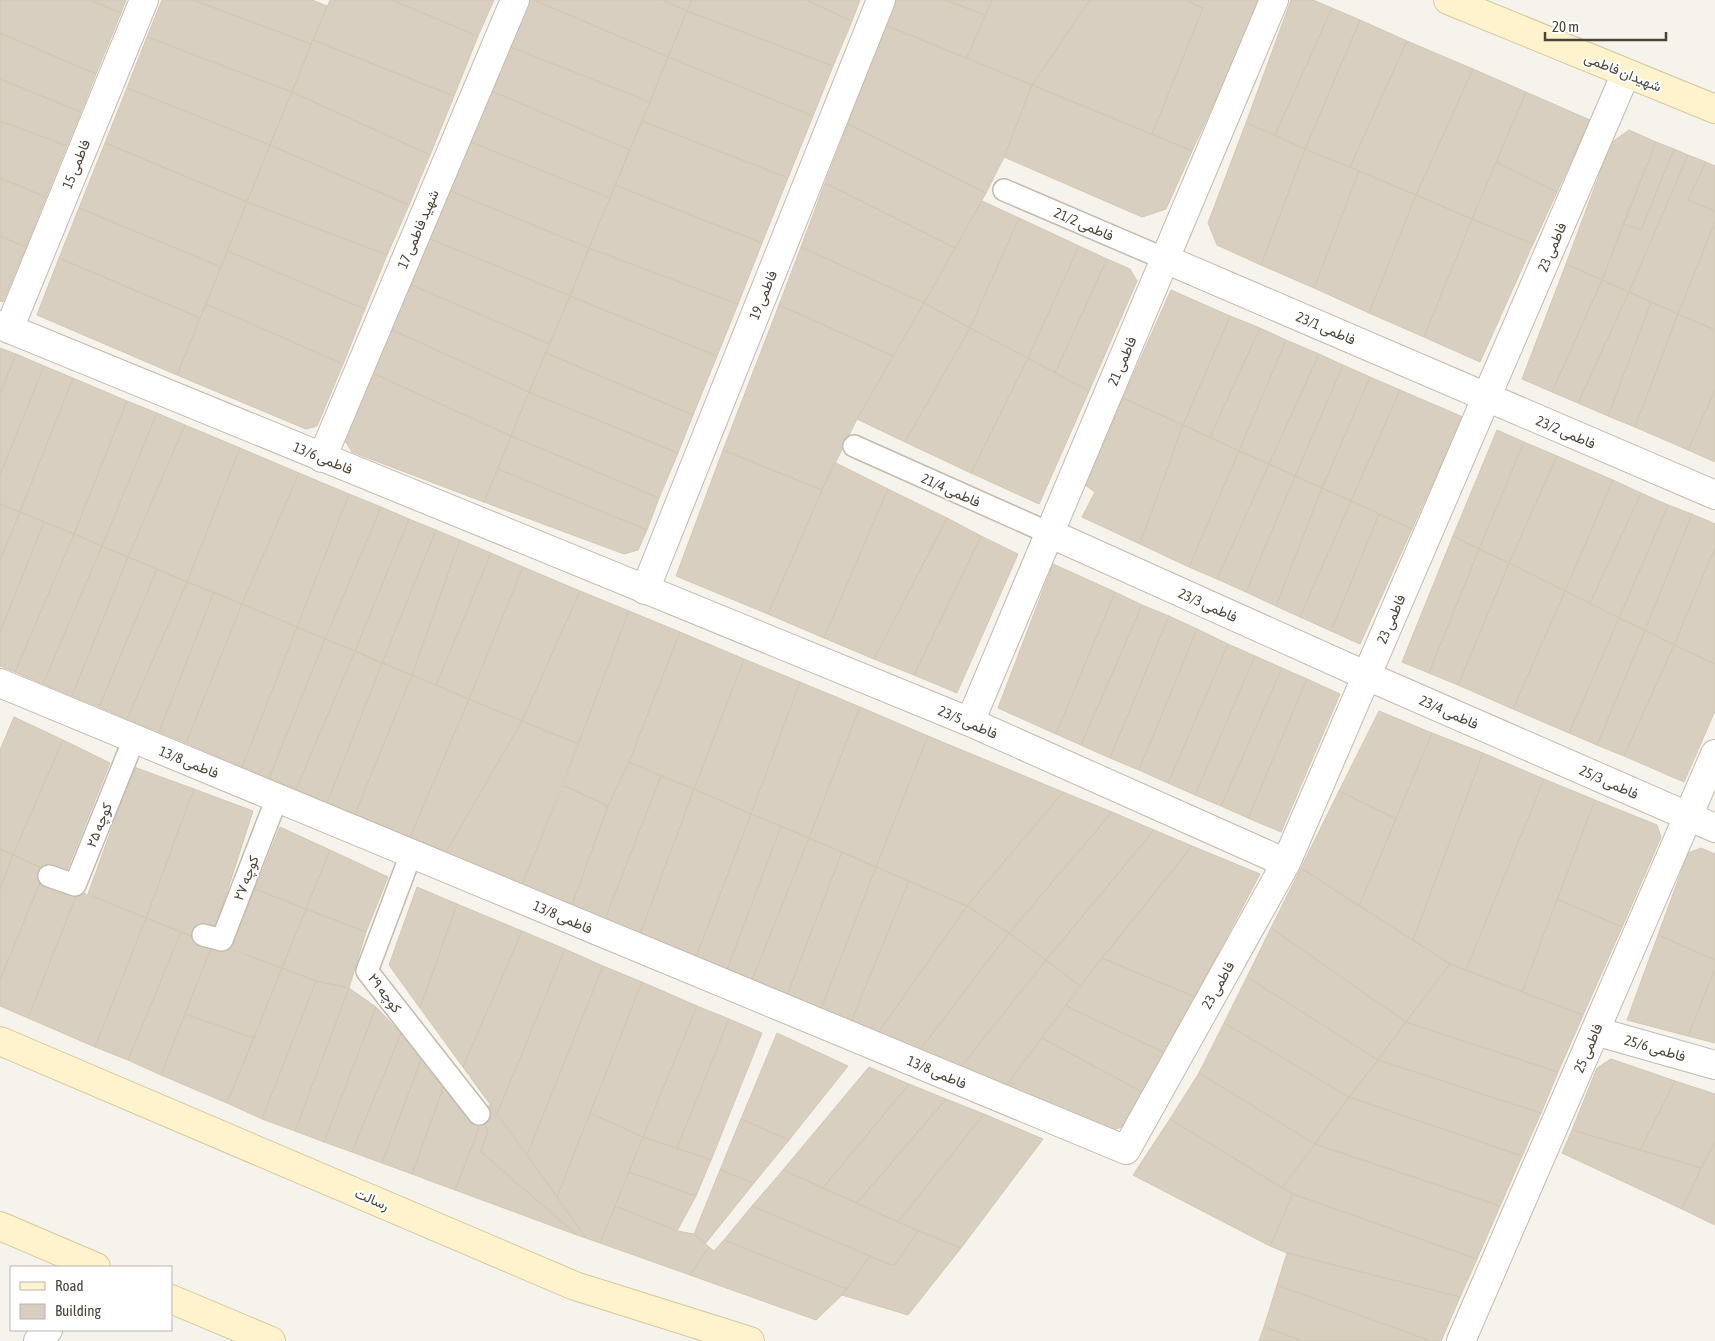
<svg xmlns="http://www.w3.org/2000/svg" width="1715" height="1341" viewBox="0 0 1715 1341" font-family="'Asap Condensed',Vazirmatn,sans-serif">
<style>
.building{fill:#d8cfc1;stroke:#d3c7b4}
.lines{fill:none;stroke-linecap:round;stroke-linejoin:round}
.lane-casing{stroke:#c2bbae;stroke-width:24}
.street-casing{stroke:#c2bbae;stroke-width:30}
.secondary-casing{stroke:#d6c79b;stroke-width:30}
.lane{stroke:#fff;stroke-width:21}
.street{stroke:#fff;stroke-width:28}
.secondary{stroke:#fff3cd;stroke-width:28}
.labels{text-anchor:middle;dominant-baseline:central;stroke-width:4;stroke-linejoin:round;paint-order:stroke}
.street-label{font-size:14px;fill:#4b4439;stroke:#fff}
</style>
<rect width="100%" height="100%" fill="#f6f3ec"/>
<path class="building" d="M0,0h90l31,13 -25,61 -96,-41z
M90,0h36l-5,13z
M162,0h31l118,44 -19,48 -145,-55z
M193,0h119l15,6 -16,38z
M330,0h62l86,36 -24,60 -141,-56z
M392,0h102l-16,36z
M527,0h7l134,57 -18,45 -142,-56z
M534,0h129l24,11 -19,46z
M663,0h29l-5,11z
M692,0h114l46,21 -19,45 -146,-55z
M806,0h54l-8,21z
M895,0h50l40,15 -18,43 -82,-33z
M945,0h47l-7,15z
M992,0h98l-58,85 -65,-27z
M1090,0h100l-1,2 14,6 -51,126 -120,-49z
M1190,0h71l-69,151 -40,-17 51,-126 -14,-6z
M1291,0h22l19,8 -57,127 -29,-12z
M1332,8l28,12 -55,129 -30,-14z
M687,11l146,55 -20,50 -145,-59z
M1360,20l47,21 -57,126 -45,-18z
M885,25l147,60 -28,72 -18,36 -138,-69z
M0,33l96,41 -15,38 -81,-33z
M147,37l145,55 -22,53 -143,-57z
M313,40l141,56 -24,59 -138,-63z
M1407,41l66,28 -57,126 -66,-28z
M508,46l142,56 -20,48 -141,-60z
M668,57l145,59 -25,62 -146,-57z
M1473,69l53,23 -54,127 -56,-24z
M0,79l81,33 -14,34 -67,-25z
M1032,85l160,66 -26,58 -24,8 -138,-60z
M127,88l143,57 -23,57 -142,-59z
M489,90l141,60 -20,48 -142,-57z
M292,92l138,63 -21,50 -139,-60z
M1526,92l64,28 -33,72 -61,-30z
M0,121l67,25 -21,51 -46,-19z
M642,121l146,57 -26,65 -147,-58z
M1246,123l59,26 -44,116 -44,-20 -9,-22z
M848,124l138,69 -31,55 -130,-65z
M1629,130l27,12 -54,138 -36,-16 45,-121z
M468,141l142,57 -21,50 -141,-58z
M1656,142l18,7 -33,81 -18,-6z
M105,143l142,59 -26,65 -142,-59z
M270,145l139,60 -22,50 -140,-53z
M1305,149l54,22 -45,117 -53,-23z
M1674,149l14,6 -59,137 -27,-12 21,-56 18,6z
M1688,155l18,7 -18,38 27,11v11l-37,92 -49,-22z
M1496,162l61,30 -24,52 -61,-25z
M1706,162l9,4v45l-27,-11z
M1359,171l57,24 -47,118 -55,-25z
M0,178l46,19 -20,50 -26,-11z
M825,183l130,65 -31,55 -123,-56z
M615,185l147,58 -24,61 -149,-56z
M448,190l141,58 -19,48 -142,-58z
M1416,195l56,24 -48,118 -55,-24z
M982,201l37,17 -49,110 -46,-25z
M247,202l140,53 -22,54 -138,-58z
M79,208l142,59 -21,51 -141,-60z
M1019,218l60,28 -51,112 -58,-30z
M1472,219l61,25 -53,118 -56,-25z
M1715,222v108l-37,-16z
M0,236l26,11 -23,55 -3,-1z
M428,238l142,58 -21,48 -140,-60z
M1079,246l28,13 -52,114 -27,-15z
M801,247l123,56 -31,53 -114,-51z
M589,248l149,56 -21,52 -147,-60z
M227,251l138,58 -22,55 -137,-60z
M59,258l141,60 -23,57 -140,-60z
M1107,259l23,10 7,12 -48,110 -34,-18z
M1566,264l36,16 -50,112 -30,-13z
M1602,280l27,12 -51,111 -26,-11z
M409,284l140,60 -20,48 -139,-63z
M1171,290l59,26 -47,109 -60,-27z
M1629,292l22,10 -43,114 -30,-13z
M570,296l147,60 -24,59 -147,-62z
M1651,302l27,12 -43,113 -27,-11z
M924,303l46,25 -65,114 -48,-23z
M206,304l137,60 -26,62 -11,3 -129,-54z
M779,305l114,51 -36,63 -35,71 -99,-40z
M1678,314l37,16v60l-27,60 -53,-23z
M1230,316l30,12 -50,109 -27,-12z
M970,328l58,30 -57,115 -66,-31z
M1260,328l26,12 -47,111 -29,-14z
M390,329l139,63 -18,44 -139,-63z
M1286,340l33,14 -50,110 -30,-13z
M0,348l16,6 -16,40z
M546,353l147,62 -15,38 -149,-61z
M16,354l28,12 -44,109v-81z
M1319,354l24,11 -48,111 -26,-12z
M1028,358l61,33 -50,113 -68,-31z
M1343,365l27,12 -48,111 -27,-12z
M44,366l29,12 -53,134 -20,-8v-29z
M372,373l139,63 -27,66 -132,-50 -8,-13z
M1370,377l30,13 -49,111 -29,-13z
M73,378l54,23 -53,133 -54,-22z
M1400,390l63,27 -51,112 -61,-28z
M1715,390v72l-27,-12z
M529,392l149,61 -19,45 -148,-62z
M1123,398l60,27 -43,119 -58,-27 13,-25 -10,-7z
M127,401l30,12 -55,133 -28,-12z
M157,413l28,12 -57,132 -26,-11z
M185,425l55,23 -53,134 -59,-25z
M1183,425l56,26 -50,116 -49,-23z
M1497,430l27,12 -45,107 -26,-13z
M511,436l148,62 -12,32 -149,-61z
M1524,442l33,14 -48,107 -30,-14z
M240,448l59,25 -57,131 -55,-22z
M723,450l99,40 -54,124 -92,-38z
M1239,451l30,13 -52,115 -28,-12z
M1557,456l56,24 -48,111 -56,-28z
M834,462l54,27 -64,149 -56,-24z
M1269,464l26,12 -49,116 -29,-13z
M498,469l149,61 -9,20 -14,4 -140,-52z
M299,473l50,21 -52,133 -55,-23z
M1295,476l27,12 -46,118 -30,-14z
M1613,480l28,13 -51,110 -25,-12z
M1322,488l29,13 -51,116 -24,-11z
M888,489l59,29 -73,141 -50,-21z
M1641,493l27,12 -49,113 -29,-15z
M349,494l32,13 -56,132 -28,-12z
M1351,501l28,13 -48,117 -31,-14z
M0,504l20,8 -20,48z
M1668,505l24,9 -47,116 -26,-12z
M381,507l28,12 -54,132 -30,-12z
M20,512l24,10 -44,110v-72z
M1379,514l33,15 -52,115 -29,-13z
M1692,514l23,10v23l-41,98 -29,-15z
M947,518l34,18 -67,139 -40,-16z
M409,519l27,11 -54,133 -27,-12z
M44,522l30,12 -59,138 -15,-6v-34z
M436,530l24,10 -48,135 -30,-12z
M74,534l28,12 -59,138 -28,-12z
M981,536l37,18 -61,139 -43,-18z
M1453,536l26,13 -50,124 -27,-11z
M460,540l31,13 -55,132 -24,-10z
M102,546l26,11 -56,139 -29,-12z
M1715,547v117l-41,-19z
M1479,549l30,14 -51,122 -29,-12z
M491,553l32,14 -54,132 -33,-14z
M128,557l29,12 -58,138 -27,-11z
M1509,563l56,28 -52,118 -55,-24z
M1053,564l62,28 -59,142 -58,-26z
M523,567l57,24 -58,130 -53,-22z
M157,569l30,13 -60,137 -28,-12z
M187,582l27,10 -55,140 -32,-13z
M580,591l49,20 -51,133 -56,-23z
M1565,591l54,27 -50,115 -56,-24z
M214,592l28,12 -56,139 -27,-11z
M1115,592l27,13 -61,140 -25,-11z
M242,604l55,23 -55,140 -56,-24z
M1142,605l27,11 -59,142 -29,-13z
M629,611l51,21 -51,130 -21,44 -45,-21z
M1169,616l28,13 -58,141 -29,-12z
M1619,618l26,12 -48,115 -28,-12z
M297,627l28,12 -56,139 -27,-11z
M1197,629l31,15 -60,139 -29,-13z
M1645,630l29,15 -50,111 -27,-11z
M680,632l64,27 -50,130 -65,-27z
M325,639l30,12 -59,138 -27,-11z
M1228,644l27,12 -60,139 -27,-12z
M1674,645l41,19v47l-31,71 -60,-26z
M355,651l27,12 -55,140 -31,-14z
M1255,656l27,12 -61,138 -26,-11z
M744,659l56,23 -49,132 -57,-25z
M382,663l30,12 -57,139 -28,-11z
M1282,668l25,11 -59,139 -27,-12z
M412,675l57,24 -59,138 -55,-23z
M1307,679l33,15 -59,138 -33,-14z
M800,682l60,25 -51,131 -58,-24z
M469,699l53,22 -76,131 -36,-15z
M860,707l68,29 -52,131 -67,-29z
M1379,711l53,22 -36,86 -57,-28z
M14,717l49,23 -50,115 -13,-6v-99z
M522,721l56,23 -56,141 -76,-33z
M1432,733l51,20 -70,187 -54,-34z
M928,736l135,56 -96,114 -91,-39z
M63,740l47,23 -45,112 -21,-6 -31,-14z
M1483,753l61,26 -78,191 -16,-6 -37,-24z
M629,762l32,14 -56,143 -33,-14 36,-99z
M134,767l60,22 -48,129 -58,-24z
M661,776l33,13 -54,145 -35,-15z
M1544,779l51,21 -73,192 -56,-22z
M563,785l45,21 -36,99 -50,-20z
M194,789l59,22 -39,121 -21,5 -47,-19z
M694,789l57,25 -55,143 -56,-23z
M1339,791l57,28 -37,87 -58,-38z
M1063,792l49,20 -103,121 -42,-27z
M1595,800l62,25 4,12 -39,90 -65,-28z
M1112,812l42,18 -108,130 -37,-27z
M751,814l30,12 -54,144 -31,-13z
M781,826l28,12 -57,142 -25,-10z
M280,827l50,23 -24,59 -51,-20z
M1154,830l38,16 -112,140 -34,-26z
M809,838l33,14 -55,143 -35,-15z
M1192,846l68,28 -65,123 -93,-39z
M1701,848l14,6v106l-57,-25 30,-82z
M0,849l13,6 -13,34z
M330,850l58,27 -22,55 -60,-23z
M842,852l34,15 -55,142 -34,-14z
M13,855l31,14 -3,11 -41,100v-91z
M876,867l33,14 -58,141 -30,-13z
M1301,868l149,96 -44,58 -135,-94z
M41,880l37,11 -50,127 -28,-12v-26z
M909,881l58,25 -89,127 -27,-11z
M417,887l40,17 -37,104 -31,-43z
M255,889l51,20 -24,59 -52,-20z
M78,891l68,27 -51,129 -67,-29z
M1557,899l65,28 -39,88 -61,-23z
M457,904l65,27 -59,136 -43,-59z
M967,906l42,27 -90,118 -41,-18z
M306,909l60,23 -17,56 -33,-7 -34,-13z
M146,918l35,14 -53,128 -33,-13z
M1271,928l135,94 -28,38 -131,-83z
M522,931l43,18 -68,165 -34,-47z
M181,932l32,11 -52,132 -33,-15z
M1009,933l37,27 -86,108 -41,-17z
M1658,935l57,25v9l-27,67 -61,-16z
M213,943l69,25 -28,70 -69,-24z
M565,949l38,17 -76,189 -30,-41z
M1102,958l93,39 -30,56 -99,-47z
M1046,960l34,26 -74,100 -46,-18z
M1450,964l133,51 -25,57 -152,-50z
M603,966l39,16 -85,215 -30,-42z
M282,968l34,13 -54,138 -35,-16z
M1715,969v74l-27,-7z
M1247,977l131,83 -29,37 -125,-74z
M316,981l33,7 -54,143 -33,-12z
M642,982l55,24 -54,131 -53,-24z
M349,988l27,19 -52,135 -29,-11z
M697,1006l32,13 -52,129 -34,-11z
M1066,1006l99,47 -21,40 -102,-55z
M376,1007l25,26 -49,119 -28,-10z
M185,1014l69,24 -27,65 -66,-28z
M729,1019l33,14 -51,127 -34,-12z
M1406,1022l152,50 -17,41 -163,-53z
M1224,1023l125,74 -34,47 -116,-71z
M401,1033l22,22 -41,108 -30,-11z
M777,1033l71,33 -59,74 -48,-21z
M1042,1038l102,55 -17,33 -17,4 -104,-44z
M423,1055l22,28 -33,91 -30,-11z
M1611,1059l64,22 -35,69 -68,-20 25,-62z
M1378,1060l163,53 -19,43 -173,-59z
M869,1067l40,17 -86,104 -40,-18z
M1199,1073l116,71 -33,44 -112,-69z
M1675,1081l40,13v48l-14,26 -61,-18z
M445,1083l34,45 -24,62 -43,-16z
M909,1084l37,15 -89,104 -34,-15z
M1349,1097l173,59 -22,50 -185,-62z
M946,1099l38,15 -86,108 -41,-19z
M490,1105l37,50 59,83 -9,-3 -96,-83 7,-22 -9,-16z
M590,1113l53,24 -43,106 -14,-5 -29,-41z
M479,1114l9,16 -7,22 96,83 -122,-45 24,-62 -7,-10z
M984,1114l59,25 -82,109 -63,-26z
M741,1119l48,21 -35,43 -34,-13z
M1170,1119l123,75 -23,52 -137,-71z
M1572,1130l129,38 -19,41 -120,-56z
M643,1137l68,23 -15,36 -67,-24z
M1715,1142v83l-33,-16 19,-41z
M1315,1144l185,62 -23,53 -184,-65 -11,-6z
M720,1170l34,13 -49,61 -11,-10z
M783,1170l40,18 95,43 -24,35 -142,-60z
M629,1172l67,24 -19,35 -62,-25z
M1293,1194l184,65 -17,38 -173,-44 -17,-7z
M615,1206l62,25 17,3 15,13 -19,28 -90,-32z
M752,1206l118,50 -23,33 -123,-49z
M918,1231l43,17 -53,67 -66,-20 28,-39 24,10z
M724,1240l123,49 -5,6 -26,25 -126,-45 19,-28 5,4z
M1287,1253l173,44 -19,44h-10l-154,-56z
M1277,1285l154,56h-128l-39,-14z
M1264,1327l39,14h-44z"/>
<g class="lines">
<g class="lane-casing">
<path id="lane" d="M1004,190l161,69
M854,446l195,87
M411,854l-44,117 112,143
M49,876l26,9 59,-146
M203,935l19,5 55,-142"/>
</g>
<g class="street-casing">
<path id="street" d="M1165,259l550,236
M0,325l970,397 316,141
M9,329l135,-329
M322,458l193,-458
M1049,533l318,143 348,152
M645,590l236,-590
M0,683l1126,467 160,-287 340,-790
M970,722l304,-722
M1595,1031l120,34
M38,1341l10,-11
M1461,1341l254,-587"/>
</g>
<g class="secondary-casing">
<path id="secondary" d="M1448,0l267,109
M0,1041l575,245 175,55
M0,1226l96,41
M171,1299l100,42"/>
</g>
<use href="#lane" class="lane"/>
<use href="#street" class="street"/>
<use href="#secondary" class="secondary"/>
</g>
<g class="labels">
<g class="street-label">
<text transform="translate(1623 72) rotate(22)">شهیدان فاطمی</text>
<text transform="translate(76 164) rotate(-68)">فاطمی 15</text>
<text transform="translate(1084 224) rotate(23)">فاطمی 21/2</text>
<text transform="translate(418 229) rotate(-67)">شهید فاطمی 17</text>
<text transform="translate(1552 247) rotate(-67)">فاطمی 23</text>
<text transform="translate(763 295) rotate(-68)">فاطمی 19</text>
<text transform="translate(1326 328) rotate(23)">فاطمی 23/1</text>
<text transform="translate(1122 361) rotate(-67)">فاطمی 21</text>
<text transform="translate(1566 432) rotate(23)">فاطمی 23/2</text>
<text transform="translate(323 458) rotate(22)">فاطمی 13/6</text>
<text transform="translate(951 490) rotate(24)">فاطمی 21/4</text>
<text transform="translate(1208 605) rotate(24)">فاطمی 23/3</text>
<text transform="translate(1391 619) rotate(-67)">فاطمی 23</text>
<text transform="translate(1449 712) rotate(24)">فاطمی 23/4</text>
<text transform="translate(968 722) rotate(23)">فاطمی 23/5</text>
<text transform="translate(189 762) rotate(22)">فاطمی 13/8</text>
<text transform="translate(1609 782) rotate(24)">فاطمی 25/3</text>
<text transform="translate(99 825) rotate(-68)">کوچه ۲۵</text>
<text transform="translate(246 878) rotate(-69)">کوچه ۲۷</text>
<text transform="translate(563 917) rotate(23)">فاطمی 13/8</text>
<text transform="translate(1218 985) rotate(-61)">فاطمی 23</text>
<text transform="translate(385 993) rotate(53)">کوچه ۲۹</text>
<text transform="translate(1588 1048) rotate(-67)">فاطمی 25</text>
<text transform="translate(1655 1048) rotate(16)">فاطمی 25/6</text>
<text transform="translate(937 1072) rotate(23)">فاطمی 13/8</text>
<text transform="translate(372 1199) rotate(23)">رسالت</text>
</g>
</g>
<rect x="10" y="1266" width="162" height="65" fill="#ffffff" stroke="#b7b4b0"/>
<rect x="20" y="1282" width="25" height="8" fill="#fff3cd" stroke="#b7b4b0"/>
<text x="55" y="1291" font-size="15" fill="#4b4439">Road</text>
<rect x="20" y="1304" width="25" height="15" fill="#d8cfc1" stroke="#b7b4b0"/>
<text x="55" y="1316" font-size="15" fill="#4b4439">Building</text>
<path d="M1545 32v8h121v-8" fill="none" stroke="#4b4439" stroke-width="2.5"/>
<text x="1552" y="32" font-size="15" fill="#4b4439" stroke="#ffffff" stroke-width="4" paint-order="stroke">20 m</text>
</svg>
